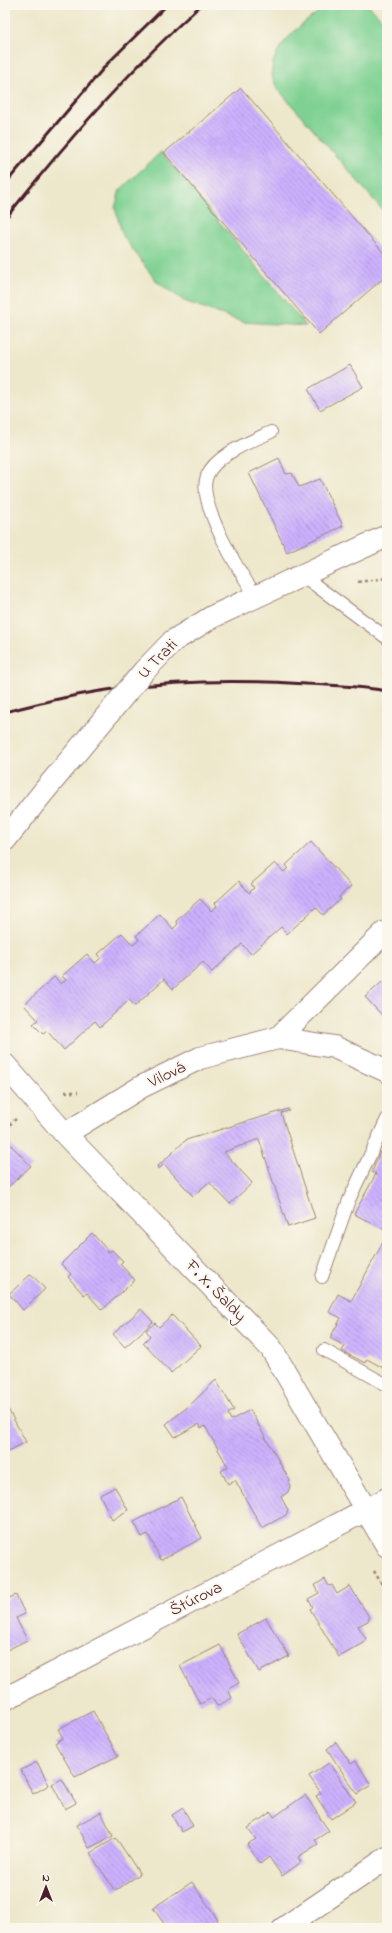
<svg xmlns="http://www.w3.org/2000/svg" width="392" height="1933" viewBox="0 0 392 1933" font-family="'Indie Flower',sans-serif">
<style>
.park{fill:#7fd193;stroke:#64785f}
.building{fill:url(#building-back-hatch)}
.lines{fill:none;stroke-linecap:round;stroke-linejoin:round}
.service-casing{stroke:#9c837b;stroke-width:14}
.minor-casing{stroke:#9c837b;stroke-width:24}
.path{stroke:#9c837b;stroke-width:2.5;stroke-dasharray:3 3;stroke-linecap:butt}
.service{stroke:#fff;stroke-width:12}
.minor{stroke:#fff;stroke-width:22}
.rail{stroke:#4a1f2b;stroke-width:3}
.minor-bridge-casing{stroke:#9c837b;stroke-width:24;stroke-linecap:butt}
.minor-bridge{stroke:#fff;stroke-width:22}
.labels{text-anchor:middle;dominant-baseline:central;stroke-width:4;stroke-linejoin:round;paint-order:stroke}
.street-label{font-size:17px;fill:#4a1f2b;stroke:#fbf7ec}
</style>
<defs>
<pattern id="building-back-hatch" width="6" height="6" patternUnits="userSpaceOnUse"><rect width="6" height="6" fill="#ccb1fe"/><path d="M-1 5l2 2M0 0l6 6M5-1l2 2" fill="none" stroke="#a88fce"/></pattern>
</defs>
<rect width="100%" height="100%" fill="#fbf7ec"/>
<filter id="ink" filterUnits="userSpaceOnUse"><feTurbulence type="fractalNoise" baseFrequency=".025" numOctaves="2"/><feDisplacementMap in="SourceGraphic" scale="8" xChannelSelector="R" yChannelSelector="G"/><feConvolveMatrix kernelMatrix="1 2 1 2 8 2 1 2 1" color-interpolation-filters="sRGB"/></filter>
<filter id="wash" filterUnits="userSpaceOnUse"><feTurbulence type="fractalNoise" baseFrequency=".012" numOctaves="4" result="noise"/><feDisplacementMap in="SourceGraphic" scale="16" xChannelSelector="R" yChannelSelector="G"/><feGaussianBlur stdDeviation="0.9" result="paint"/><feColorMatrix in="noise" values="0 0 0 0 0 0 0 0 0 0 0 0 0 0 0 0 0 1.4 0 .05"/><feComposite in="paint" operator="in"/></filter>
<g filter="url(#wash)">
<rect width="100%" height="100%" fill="#ede7cb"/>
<path class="park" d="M327,5h41l19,19v191l-110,-127c-2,-5 -6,-12 -5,-18 2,-29 35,-48 55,-65z
M161,152l145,174 -63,-4 -59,-21 -28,-20 -33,-45 -8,-28 5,-18z"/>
<g id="blocks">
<path class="building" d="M241,88l146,169v18l-68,59 -155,-181z
M350,365l13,22 -43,23 -12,-21z
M279,458l7,16 6,-1 7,14 21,-8 23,47 -56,26 -38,-79z
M311,842l40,44 -12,11 2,2 -18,16 -7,-8 -29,27 -6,-7 -30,27 -9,-10 -30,28 -9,-10 -30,27 -9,-10 -29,27 -6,-6 -29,27 -5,-6 -31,29 -17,-19 -4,3 -10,-10 5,-4 -14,-15 30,-28 7,7 5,-4 -4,-4 25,-22 8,9 6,-5 -3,-4 24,-21 11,12 6,-5 -3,-4 24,-22 13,15 5,-5 -2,-3 24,-22 11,12 6,-5 -2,-3 24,-22 10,12 5,-5 -3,-4 24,-21 9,9 4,-4 -2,-3z
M382,982l5,4v24l-5,5 -17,-18z
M288,1109l1,2 -8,2 34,105 -27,9 -29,-88 -35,13 28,31 -22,21 -21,-22 -16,14 -29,-32 -5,5 -2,-2 29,-27z
M5,1139l26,27 -26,24z
M380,1152l7,1v78l-33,-17 22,-40 -4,-2z
M92,1233l17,19 3,-2 11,11 -3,3 15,16 -33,30 -15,-17 -3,2 -16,-18 3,-3 -10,-10z
M387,1235v131l-2,3 -18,-10 -2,4 -23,-12 3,-5 -15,-8 11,-20 -12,-6 9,-18 13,7z
M31,1274l14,15 -22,21 -14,-16z
M141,1309l12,13 -28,25 -12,-13z
M172,1315l29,31 -30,27 -28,-30 7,-7 -4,-6 9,-7 4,4z
M216,1380l18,30 -6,4 3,6 19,-10 40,71 -2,1 2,4 -2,6 -7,5 7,13 -2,5 -24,13 -27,-48 -7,4 -7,-13 7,-4 -23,-41 -4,2 -2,-4 -24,13 -9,-13 23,-18z
M8,1409l18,33 -21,11v-42z
M115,1487l13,23 -16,10 -12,-25z
M181,1497l21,41 -41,22 -13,-26 -6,3 -8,-15z
M325,1579l4,7 3,-1 5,9 13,-8 19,31 -1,4 -10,5 8,13 -2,4 -25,14 -29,-48 3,-2 -5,-8 11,-6 -4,-8z
M16,1595l9,19 -9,4 11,22 -22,11v-51z
M266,1618l23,38 -30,16 -22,-38z
M220,1645l19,38 -11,6 4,9 -15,8 -5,-8 -12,6 -20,-38z
M93,1711l25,45 -43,21 -20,-34 8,-5 -5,-9z
M336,1742l15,22 5,-3 15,24 -14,9 -30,-45z
M37,1762l12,23 -16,9 -12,-24z
M329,1763l27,39 -25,17 -15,-23 5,-3 -12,-17z
M62,1779l14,24 -11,6 -13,-25z
M305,1795l24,36 -14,9 3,4 -20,13 3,5 -19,14 -13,-19 -9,7 -13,-20 9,-5 -8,-11 23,-16 3,5z
M183,1808l10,18 -11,6 -10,-17z
M101,1812l12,24 -24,12 -12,-23z
M116,1838l24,36 -25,17 -25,-38z
M192,1882l26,38 -2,2 -1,6h-39l-2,-4 -7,4 -14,-20z"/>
</g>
</g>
<g filter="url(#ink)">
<use href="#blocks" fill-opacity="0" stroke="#9c837b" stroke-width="1"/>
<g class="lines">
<g class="service-casing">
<path id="service" d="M303,576l84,62
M257,597c-16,-22 -61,-95 -50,-121 8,-21 45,-35 64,-44
M322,1277l27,-77 38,-81
M324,1350l63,35"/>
</g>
<g class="minor-casing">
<path id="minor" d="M173,641l39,-24 175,-81
M5,840l40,-50
M278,1038l106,-105
M5,1065l60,69 206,214 116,198
M65,1134l76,-47 59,-29 78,-20 56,9 53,24
M5,1699l382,-200
M284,1928l103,-70"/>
</g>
<path class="path" d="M358,582l29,-4
M65,1092h13
M5,1129l11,-10
M374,1571l13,22"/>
<use href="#service" class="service"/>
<use href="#minor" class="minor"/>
<path class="rail" d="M5,184l103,-121 59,-58
M5,219c60,-76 124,-149 196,-214
M5,712c39,-10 79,-20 119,-24 60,-8 121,-8 182,-4 27,1 54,2 81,7"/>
<g class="minor-bridge-casing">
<path id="minor-bridge" d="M45,790l99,-119 29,-30"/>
</g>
<use href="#minor-bridge" class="minor-bridge"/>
</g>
</g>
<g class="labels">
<g class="street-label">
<text transform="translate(158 659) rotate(-45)">U Trati</text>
<text transform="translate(167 1075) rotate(-26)">Vilová</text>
<text transform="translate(216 1291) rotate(46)">F. X. Šaldy</text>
<text transform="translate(196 1599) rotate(-27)">Štúrova</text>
</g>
</g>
<rect width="392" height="1933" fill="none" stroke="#fbf7ec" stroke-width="20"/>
<g transform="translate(46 1887)" stroke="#fbf7ec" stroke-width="3" paint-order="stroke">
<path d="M0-3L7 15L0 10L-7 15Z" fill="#4a1f2b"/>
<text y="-6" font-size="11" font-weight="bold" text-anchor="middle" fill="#4a1f2b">N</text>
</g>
</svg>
